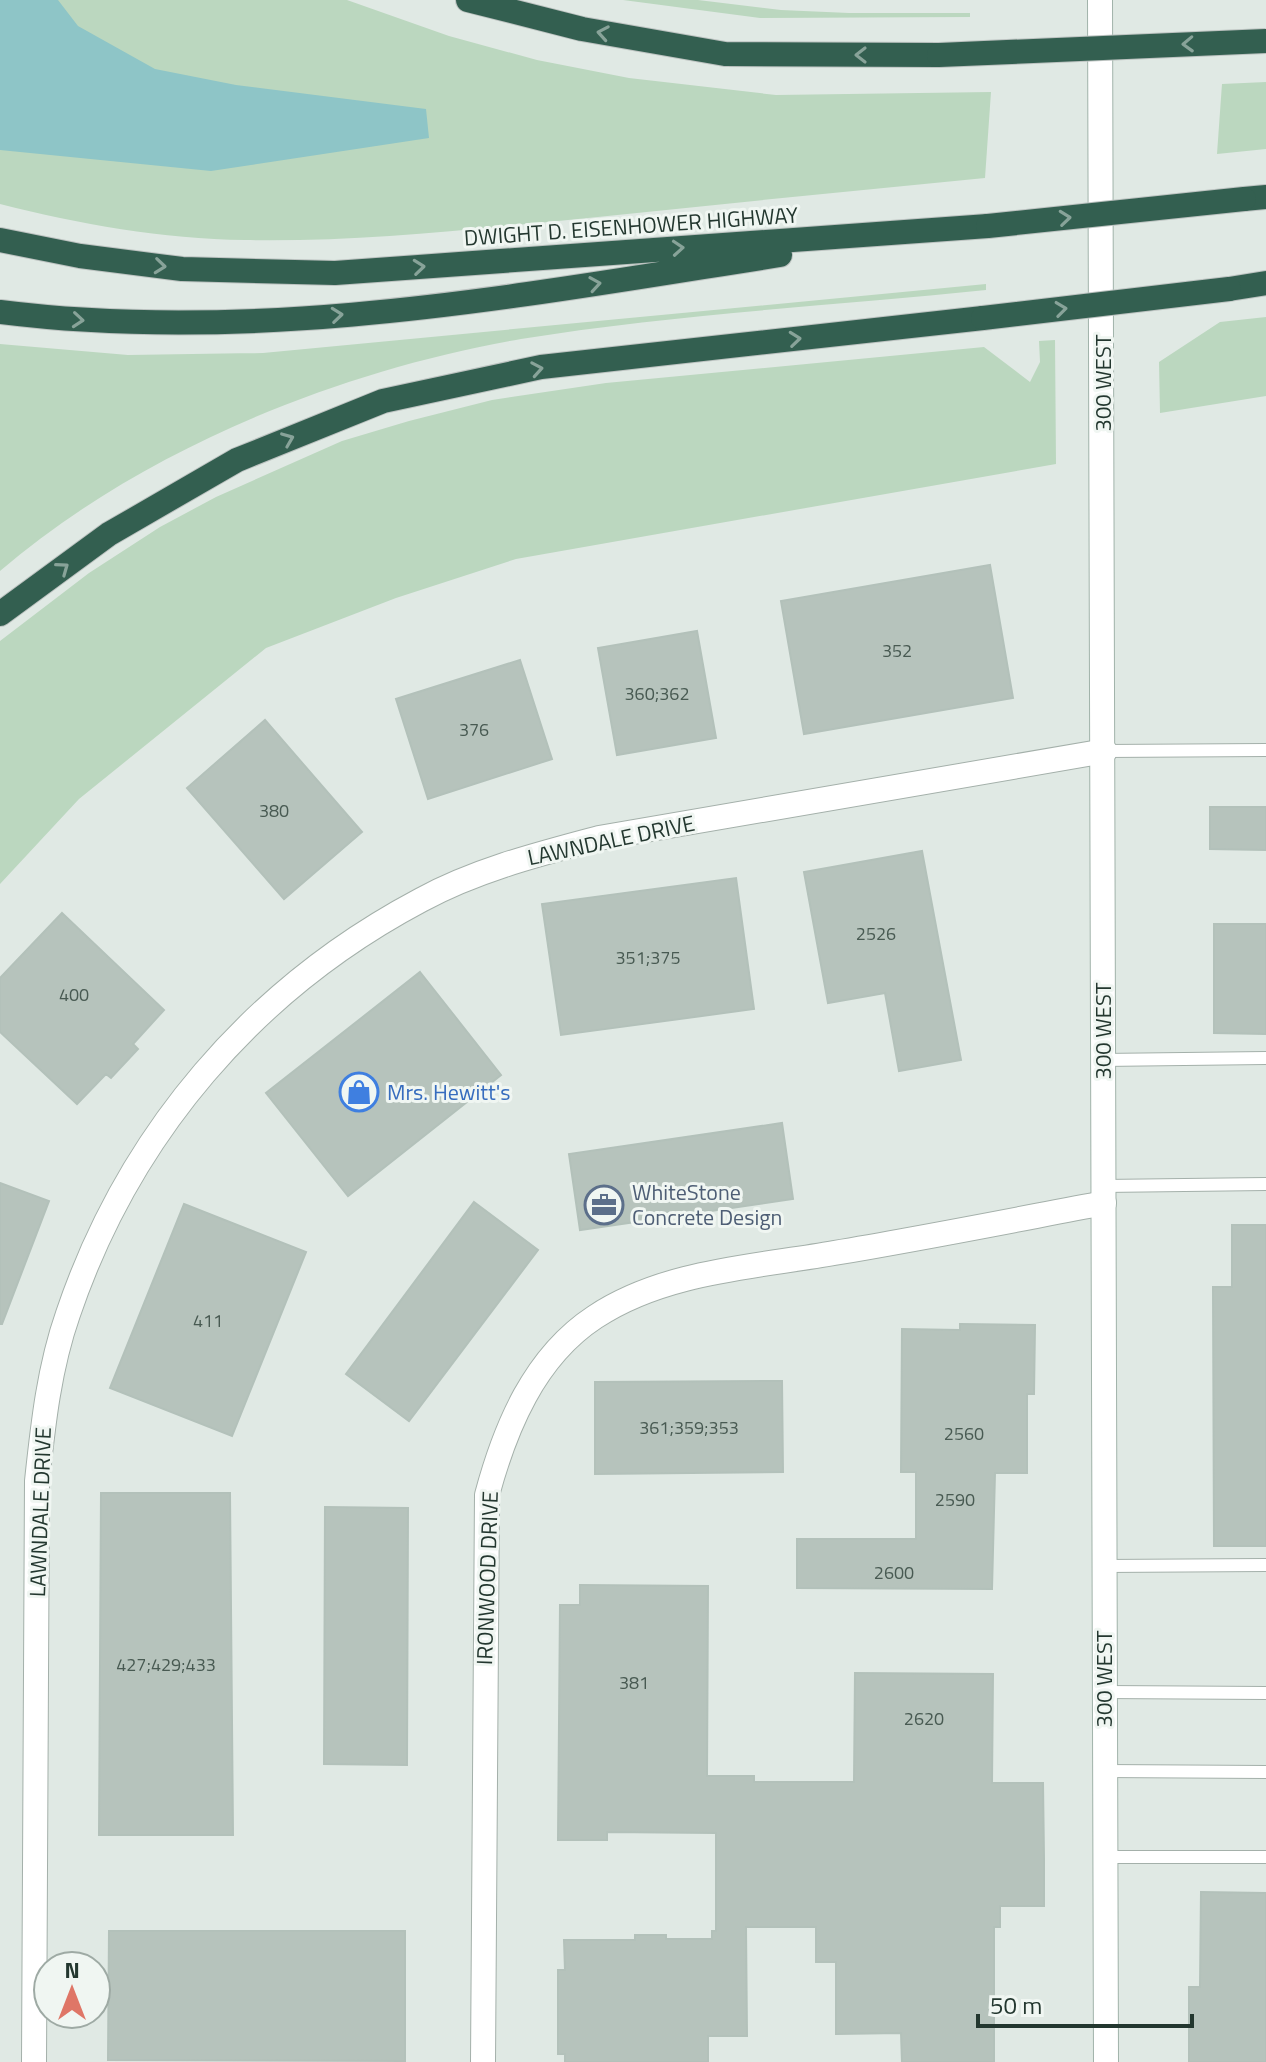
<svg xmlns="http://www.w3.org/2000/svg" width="1266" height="2062" viewBox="0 0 1266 2062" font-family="'Titillium Web',sans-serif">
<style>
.green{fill:#bbd7bf}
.water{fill:#8ec5c7}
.building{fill:#b6c3bc;stroke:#b3c1ba;stroke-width:2}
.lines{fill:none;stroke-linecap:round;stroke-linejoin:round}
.lane-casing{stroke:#a4b0aa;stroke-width:14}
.street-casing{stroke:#a4b0aa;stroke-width:26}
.secondary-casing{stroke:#a1b3aa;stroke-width:26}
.highway-casing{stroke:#bdc3c1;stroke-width:26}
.lane{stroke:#fff;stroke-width:12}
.street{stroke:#fff;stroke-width:24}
.secondary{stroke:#fff;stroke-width:24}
.highway{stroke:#335f50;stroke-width:24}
.highway-bridge-casing{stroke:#bdc3c1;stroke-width:26;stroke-linecap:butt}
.highway-bridge{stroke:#335f50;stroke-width:24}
.oneway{stroke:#88a399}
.labels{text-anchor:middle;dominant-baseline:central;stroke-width:6;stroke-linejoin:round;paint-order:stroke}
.number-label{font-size:18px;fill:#485a52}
.street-label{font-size:22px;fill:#23372f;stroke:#f0f6f2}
.shop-label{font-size:22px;fill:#366cbe;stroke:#f0f6f2;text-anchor:start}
.service-label{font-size:22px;fill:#4e5e75;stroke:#f0f6f2;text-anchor:start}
</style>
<rect width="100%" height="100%" fill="#e0e9e4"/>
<path class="green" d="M0,0h347l102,36 88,24 92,18 147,17 215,-3 -6,86c-132,13 -264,26 -397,40 -114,11 -228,24 -343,22 -82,-1 -166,-16 -245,-36z
M623,0h75l83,10 68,3h121v4l-210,1z
M1266,82v67l-49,5 5,-70z
M986,284v6c-154,16 -312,24 -465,49 -181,31 -380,111 -521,232v-227l128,11 135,-2z
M1266,317v79l-106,17 -1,-51 61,-40z
M1055,340l1,124 -540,95 -120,39 -130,50 -187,151 -79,85v-243l89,-68 71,-46 56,-30 126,-56 67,-20 83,-21 114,-17 378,-36 46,35 10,-20 -1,-21z"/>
<path class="water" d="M0,0h58l20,26 77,43 81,16 190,24 3,29 -218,33 -211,-21z"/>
<path class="building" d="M990,565l23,133 -209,36 -23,-133z
M697,631l19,107 -99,17 -19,-107z
M520,660l32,99 -124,40 -32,-100z
M265,720l97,112 -78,67 -97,-111z
M1210,807h56v43l-56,-1z
M922,851l39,209 -62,11 -14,-78 -57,10 -24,-131z
M736,878l18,131 -193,26 -19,-131z
M62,913l102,97 -31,34 5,5 -27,29 -5,-4 -29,30 -77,-72v-54z
M1214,924h52v110l-52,-1z
M420,972l81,103 -153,121 -82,-103z
M782,1123l11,76 -213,31 -11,-76z
M0,1183l49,18 -47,123h-2z
M474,1202l64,48 -129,171 -63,-47z
M184,1204l122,48 -74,184 -122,-48z
M1232,1225h34v321h-52l-1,-259h19z
M960,1324l75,1 -1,69h-7v79h-32l-3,116 -195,-1v-49h119v-67h-15l1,-143 58,1z
M782,1381l1,91 -188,2v-92z
M101,1493h129l3,342h-134z
M325,1507l83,1 -1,257 -83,-1z
M580,1585l128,1 -1,190h47v6h100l1,-109 138,1 -1,109h51l1,75v48h-44v21h-6v135h-92l-1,-29 -65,1v-72h-20v-35h-70l1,109h-39v26h-143v-8h-7v-84h7l-1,-30h71v-5h31v4h46v-8h4v-98l-109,-1v8h-49l2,-235h20z
M1201,1892l65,1v169h-77v-75h11z
M109,1931h296v130l-297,-1z"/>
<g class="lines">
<g class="lane-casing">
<path id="lane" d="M1105,751l161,-1
M1102,1060l164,-2
M1103,1186l163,-2
M1104,1566l162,-1
M1105,1692l161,1
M1104,1771l162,1
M1105,1857h161"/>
</g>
<g class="street-casing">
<path id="street" d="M34,2062l3,-581c6,-56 12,-113 31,-167 61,-180 185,-325 353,-414 55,-30 118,-46 178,-62l506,-87
M483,2062l4,-567c18,-67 47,-138 108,-178 69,-46 160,-50 239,-64 90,-15 180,-33 270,-50"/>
</g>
<g class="secondary-casing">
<path id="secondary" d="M1100,0l6,2062"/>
</g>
<g class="highway-casing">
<path id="highway" d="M468,0l114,29 143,25 214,1
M1244,199l22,-2
M0,240l80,16 102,13 153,4 653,-47
M1229,289l37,-6
M0,312c261,33 523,-17 780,-57
M0,614l109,-80 128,-74 146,-59 158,-34 442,-49"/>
</g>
<use href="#lane" class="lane"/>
<use href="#street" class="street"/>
<use href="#secondary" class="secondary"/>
<use href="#highway" class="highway"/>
<g class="highway-bridge-casing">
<path id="highway-bridge" d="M939,55l327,-14
M988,226l256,-27
M983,318l246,-29"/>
</g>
<use href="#highway-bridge" class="highway-bridge"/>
</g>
<defs><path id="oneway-chevron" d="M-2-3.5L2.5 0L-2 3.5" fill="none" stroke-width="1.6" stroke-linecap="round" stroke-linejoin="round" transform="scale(2)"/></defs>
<g class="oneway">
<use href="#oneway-chevron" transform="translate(603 33) rotate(-170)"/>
<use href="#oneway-chevron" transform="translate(1188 44) rotate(178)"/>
<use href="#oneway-chevron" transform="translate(861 55) rotate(-180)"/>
<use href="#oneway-chevron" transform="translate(1065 218) rotate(-6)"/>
<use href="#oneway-chevron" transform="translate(678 248) rotate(-4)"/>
<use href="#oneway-chevron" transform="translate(160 266) rotate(6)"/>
<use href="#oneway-chevron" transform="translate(419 267) rotate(-6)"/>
<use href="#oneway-chevron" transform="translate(595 284) rotate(-9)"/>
<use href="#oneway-chevron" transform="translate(1061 309) rotate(-7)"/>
<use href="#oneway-chevron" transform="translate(337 315) rotate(-6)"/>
<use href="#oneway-chevron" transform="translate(78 320) rotate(5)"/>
<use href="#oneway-chevron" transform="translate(795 339) rotate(-6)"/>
<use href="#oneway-chevron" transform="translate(537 369) rotate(-10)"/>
<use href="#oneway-chevron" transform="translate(288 439) rotate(-22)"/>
<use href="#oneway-chevron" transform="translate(63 568) rotate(-36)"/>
</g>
<defs>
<g id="shop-ring" transform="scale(2)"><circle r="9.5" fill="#f0f6f2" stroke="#3f7fe0" stroke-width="1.5"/><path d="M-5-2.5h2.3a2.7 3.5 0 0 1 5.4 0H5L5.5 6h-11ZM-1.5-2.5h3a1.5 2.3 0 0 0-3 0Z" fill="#3f7fe0"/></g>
<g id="office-ring" transform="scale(2)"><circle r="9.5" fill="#f0f6f2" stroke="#5c6f8a" stroke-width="1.5"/><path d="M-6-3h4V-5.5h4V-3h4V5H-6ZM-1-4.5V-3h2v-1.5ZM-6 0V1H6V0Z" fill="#5c6f8a"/></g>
</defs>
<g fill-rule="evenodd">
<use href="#shop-ring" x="359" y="1092"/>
<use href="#office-ring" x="604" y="1205"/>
</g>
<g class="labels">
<g class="number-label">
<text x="897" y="650">352</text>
<text x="657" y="693">360;362</text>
<text x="474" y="729">376</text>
<text x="274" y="810">380</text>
<text x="876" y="933">2526</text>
<text x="648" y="957">351;375</text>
<text x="74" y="994">400</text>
<text x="208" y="1320">411</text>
<text x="689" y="1427">361;359;353</text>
<text x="964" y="1433">2560</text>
<text x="955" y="1499">2590</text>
<text x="894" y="1572">2600</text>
<text x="166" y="1664">427;429;433</text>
<text x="634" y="1682">381</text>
<text x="924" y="1718">2620</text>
</g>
<g class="street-label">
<text transform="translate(631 226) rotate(-4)">DWIGHT D. EISENHOWER HIGHWAY</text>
<text transform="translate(1103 383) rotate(-90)">300 WEST</text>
<text transform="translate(611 840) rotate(-12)">LAWNDALE DRIVE</text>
<text transform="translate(1103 1031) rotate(-90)">300 WEST</text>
<text transform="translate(40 1512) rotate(-88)">LAWNDALE DRIVE</text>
<text transform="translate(487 1578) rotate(-88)">IRONWOOD DRIVE</text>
<text transform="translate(1104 1679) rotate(-90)">300 WEST</text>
</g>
<g class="shop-label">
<text x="387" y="1092">Mrs. Hewitt's</text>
</g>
<g class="service-label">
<text x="632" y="1192">WhiteStone<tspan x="632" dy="25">Concrete Design</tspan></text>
</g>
</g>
<g transform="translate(72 1990)"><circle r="38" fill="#f0f6f2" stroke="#9eaaa4" stroke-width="2"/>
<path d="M0-6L14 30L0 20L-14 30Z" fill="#df7667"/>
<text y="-12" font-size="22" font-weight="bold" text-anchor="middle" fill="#23372f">N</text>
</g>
<path d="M978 2014v12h214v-12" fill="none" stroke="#23372f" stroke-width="4"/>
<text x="990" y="2014" font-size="24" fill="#23372f" stroke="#f0f6f2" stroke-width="6" paint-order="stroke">50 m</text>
</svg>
